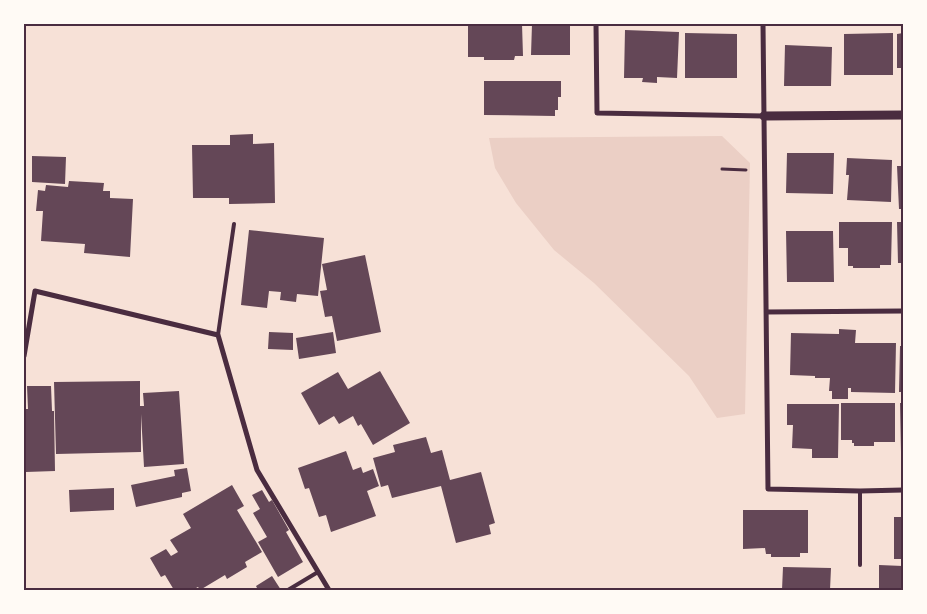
<svg xmlns="http://www.w3.org/2000/svg" width="927" height="614" viewBox="0 0 927 614" font-family="'Varela Round',sans-serif">
<style>
.green{fill:#ebcfc5}
.building{fill:#644757}
.lines{fill:none;stroke-linecap:round;stroke-linejoin:round}
.path{stroke:#4a2c40;stroke-width:3}
.service{stroke:#4a2c40;stroke-width:4}
.minor{stroke:#4a2c40;stroke-width:5}
.tertiary{stroke:#4a2c40;stroke-width:9}
.neatline{fill:none;stroke:#4a2c40;stroke-width:2}
</style>
<rect width="100%" height="100%" fill="#f7e1d7"/>
<path class="green" d="M722,136l28,27 -5,251 -28,4 -28,-42 -95,-93 -40,-33 -38,-47 -21,-35 -6,-30z"/>
<path class="building" d="M468,24h54l1,32h-8l-1,4h-30v-3h-16z
M532,24h38v31h-39z
M625,30l54,2 -2,46 -20,-1v6l-15,-1 1,-4h-19z
M685,33l52,1v44h-52z
M893,33v42h-49v-41z
M903,33v35h-6v-34z
M785,45l47,2 -1,39h-47z
M484,81h77v16h-3v13h-3v6l-71,-1z
M253,134v10l21,-1 1,60 -46,1v-6h-36l-1,-53h38v-10z
M787,153h47l-1,41 -47,-1z
M32,156l34,1 -1,27 -33,-2z
M847,158l45,2 -1,42 -44,-2 2,-25h-3z
M897,166h6v43h-4z
M69,181l35,2 -1,8h7v7l23,1 -3,58 -46,-4 1,-9 -44,-3 2,-30h-7l2,-21 7,1 1,-6 22,2z
M839,222h53l-1,43h-11v3h-27v-2h-5v-18h-9z
M897,222h6v41h-5z
M249,230l75,8 -6,58 -21,-2 -1,8 -16,-2 1,-8 -12,-1 -2,17 -26,-3z
M786,231h47l1,51h-47z
M365,255l16,77 -44,9 -5,-25 -7,1 -5,-26 7,-1 -5,-26z
M839,329l17,1 -1,13h41l-1,50 -44,-1v-4h-3v11h-16v-8h-3l1,-13h-15v-2l-25,-1 1,-42 48,1z
M269,332l24,1v17l-25,-1z
M333,332l3,21 -37,6 -3,-21z
M900,346h3v46h-4z
M380,371l30,52 -37,22 -12,-21 -3,2 -5,-10 -14,8 -5,-8 -15,9 -18,-32 37,-21 10,17z
M140,381v25h4l-1,-13 36,-2 5,73 -40,3 -3,-53v38l-85,2 -2,-72z
M27,386h24l1,25h2l1,60 -29,1 -2,-63h4z
M841,403h54v39h-21v4h-20v-3h-2v-3h-11z
M900,403h3v49h-2z
M787,404h52l-1,54h-26v-9l-20,-1 1,-23h-6z
M426,437l5,16 11,-3 8,30 31,-8 14,51 -6,2 2,9 -35,9 -15,-57 -49,12 -4,-13 -7,2 -8,-29 22,-6 -2,-7z
M346,451l7,19 8,-3 2,6 10,-4 6,17 -12,5 9,25 -45,16 -5,-17 -7,2 -10,-29 -4,1 -7,-21z
M187,468l4,23 -9,2v4l-46,10 -5,-22 44,-9 -1,-6z
M232,485l12,21 -7,4 25,42 -17,10 2,5 -20,12 -2,-4 -25,15 -2,-3 -6,3h-18l-9,-15 -4,2 -11,-19 16,-9 5,7 7,-4 -8,-12 21,-12 -8,-14z
M114,488v22l-44,2 -1,-22z
M262,490l7,12 3,-2 17,30 -3,2 17,30 -25,15 -20,-35 9,-5 -14,-24 7,-4 -8,-14z
M743,510h65v43h-8v4h-29v-3h-5l-1,-6 -22,1z
M894,517h9v42h-9z
M879,565l24,1v24h-24z
M783,567l48,1 -1,22h-48z
M272,576l9,14h-23l-2,-4z"/>
<g class="lines">
<path class="path" d="M722,169l24,1"/>
<path class="service" d="M218,335l16,-111
M860,565v-74
M288,590l30,-18"/>
<path class="minor" d="M596,24l1,89 167,3
M763,24l5,465 92,2 43,-1
M766,312l137,-1
M24,356l11,-65 183,44 39,135 72,120"/>
<path class="tertiary" d="M764,116l139,-1"/>
</g>
<rect width="927" height="614" fill="none" stroke="#fffaf5" stroke-width="50"/>
<rect x="25" y="25" width="877" height="564" class="neatline"/>
</svg>
